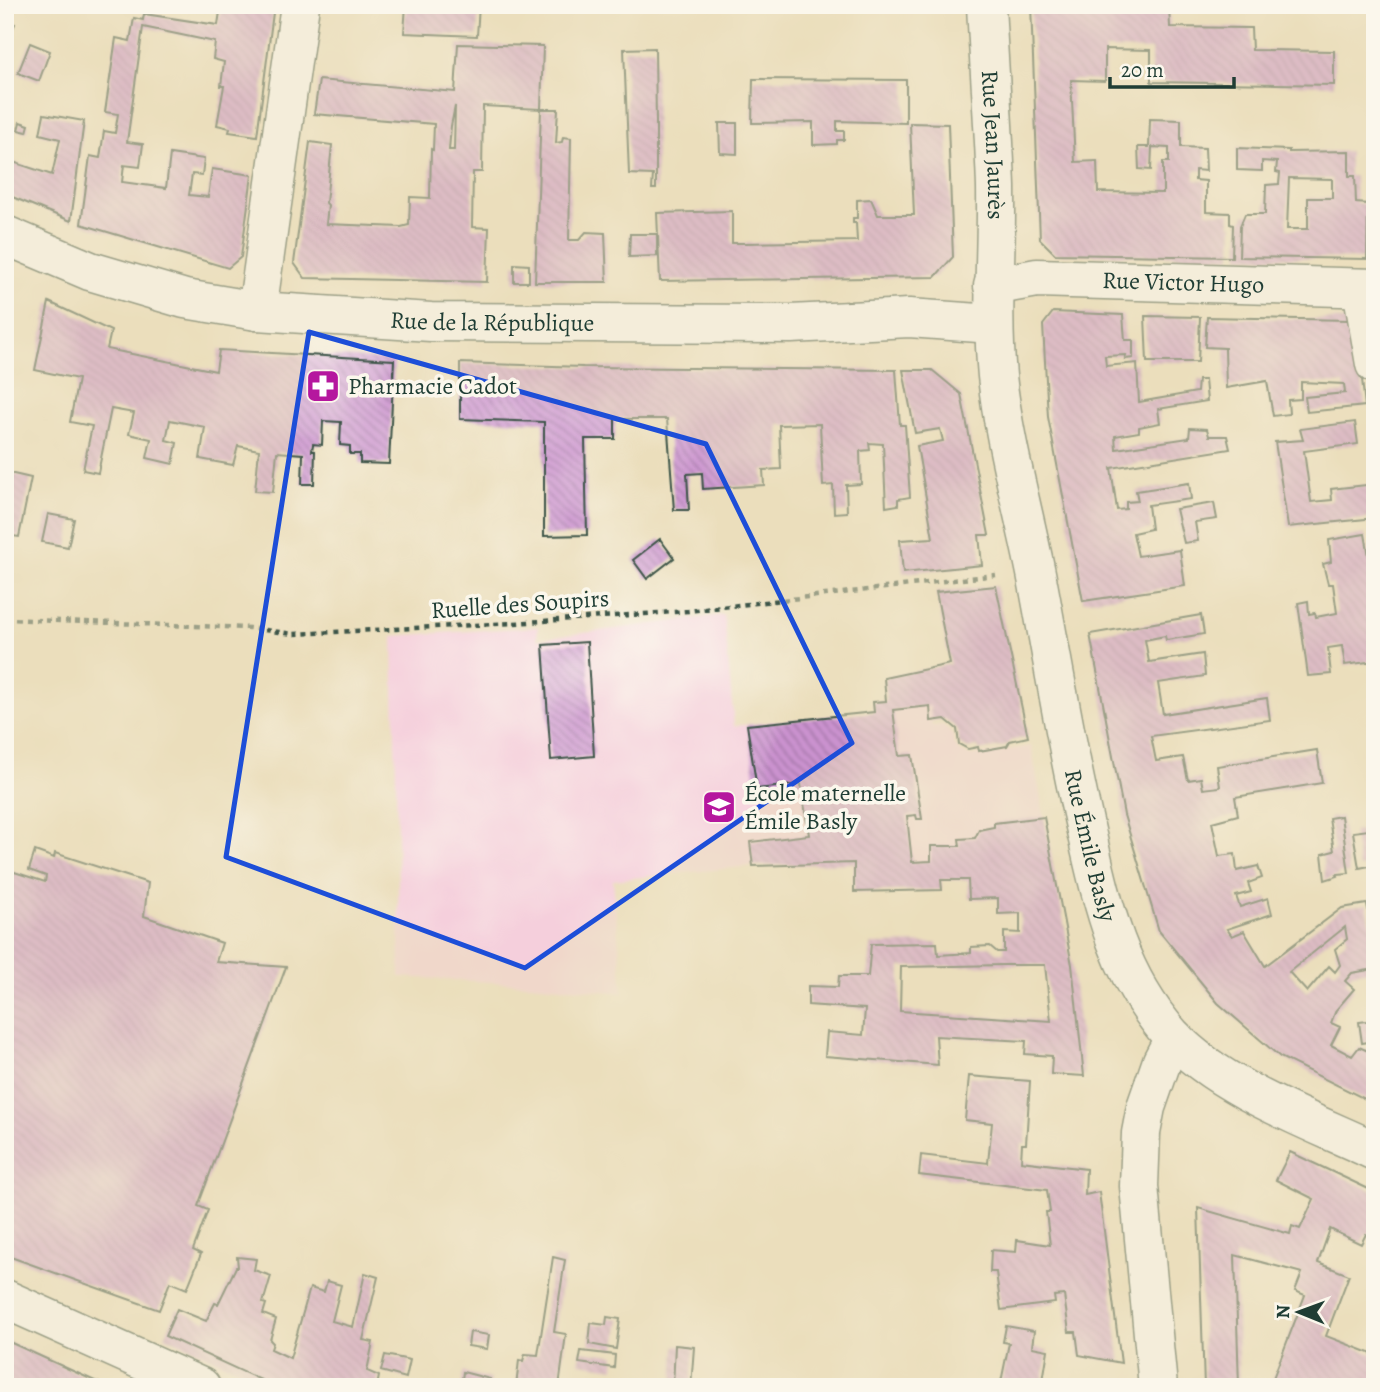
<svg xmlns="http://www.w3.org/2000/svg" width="1380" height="1392" viewBox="0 0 1380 1392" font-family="Alegreya,serif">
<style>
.built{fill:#f5cfdc}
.building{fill:url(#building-back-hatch);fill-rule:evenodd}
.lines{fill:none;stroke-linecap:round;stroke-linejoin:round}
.minor-casing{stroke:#3e5548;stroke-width:41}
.path{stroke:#3e5548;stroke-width:4.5;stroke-dasharray:5 5;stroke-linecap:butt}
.minor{stroke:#fff;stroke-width:38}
.marked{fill:none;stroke:#1d4ed8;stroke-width:5;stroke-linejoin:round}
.labels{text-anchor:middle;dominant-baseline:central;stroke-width:7;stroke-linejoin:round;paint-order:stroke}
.street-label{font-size:24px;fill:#1f3d34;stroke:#fbf7ec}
.poi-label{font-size:24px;fill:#1f3d34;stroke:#fbf7ec;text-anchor:start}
</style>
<defs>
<pattern id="building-back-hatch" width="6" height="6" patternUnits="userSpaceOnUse" patternTransform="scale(1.75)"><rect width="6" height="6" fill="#cb92cf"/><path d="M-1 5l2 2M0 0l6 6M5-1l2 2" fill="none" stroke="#a478a9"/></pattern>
</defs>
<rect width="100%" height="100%" fill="#fbf7ec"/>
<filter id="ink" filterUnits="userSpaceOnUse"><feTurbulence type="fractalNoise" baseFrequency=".0143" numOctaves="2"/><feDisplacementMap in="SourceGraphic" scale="14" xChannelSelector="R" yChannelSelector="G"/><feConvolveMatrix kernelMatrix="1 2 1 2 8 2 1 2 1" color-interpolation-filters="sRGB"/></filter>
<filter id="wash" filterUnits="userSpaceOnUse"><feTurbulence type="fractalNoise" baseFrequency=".00686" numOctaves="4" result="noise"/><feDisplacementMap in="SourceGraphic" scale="28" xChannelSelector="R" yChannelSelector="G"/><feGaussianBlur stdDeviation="1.57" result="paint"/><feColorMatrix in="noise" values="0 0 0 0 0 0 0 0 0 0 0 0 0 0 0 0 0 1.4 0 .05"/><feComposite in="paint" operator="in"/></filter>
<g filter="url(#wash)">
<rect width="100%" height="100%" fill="#ebdebc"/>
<path class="built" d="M724,615l10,111 196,-20 2,20 11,-1 10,9 1,10 6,7 11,5 60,-10 21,112 -299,8 -140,14 10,113 -94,-9 -129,-7 -7,-341 145,-9 -1,12z"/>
<g id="blocks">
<path class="building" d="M221,5h53l-17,131 -28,-4 1,-4 -13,-3 7,-39h-3l3,-24 -11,-3 2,-17 -72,-15 -16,115 16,2 -3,23 -16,-2 -2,17 44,6 4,-34 34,5 -2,16 -10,-1 -3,21 19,2 4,-28 40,6 -11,82 -13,11 -147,-44 9,-68 10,2 4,-27 11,2 3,-19 -13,-2 11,-74 14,3 4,-23 9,2 1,-6 74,11z
M406,5h73l-2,31 -73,-3z
M1031,5h138l1,22 81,1 1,22 82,1v34l-183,-3v-32l-46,-1v32l-34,-1 4,82 22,-1 1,31 65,1v-31h6v-14l-17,-1 -1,23 -12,-1 -1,-22h11l1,-28 31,1v27l24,1 1,23 -11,-1v10l11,1v31l24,1v11l3,1 -1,32 -177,-3 -15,-15z
M7,19l8,5 -10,22v-24z
M30,43l20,8 -11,30 -21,-8z
M458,44l85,2 -2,63 -58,-3 -1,66h-9l-1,55 17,1 -2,54 -182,-4 -11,-15 16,-121 22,3 -6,58 2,2 -2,19 75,3 8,-2 1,-28 20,1 1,-49 2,1 1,-26 -120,-10 5,-34 136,12zM455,106l-1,44h-5l2,-24z
M655,48l1,75v66h-4l1,-14 -24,-1 -5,-125z
M753,79l153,1v43l-69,-2v10h7v9h-7v4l-24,1v-23l-61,1z
M541,109h17l-2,34 6,-1 1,-5 8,1 -2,102h10l7,-8 19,1 2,49h-72z
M44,114l40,7 -13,100 -66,-27 5,-33 42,14 8,-36 -20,-5z
M20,122l9,3 -2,7 -9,-2z
M719,123h18v31l-17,-1z
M910,123l38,1 5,133 -18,20 -275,4 -3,-68 75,-2v32h14l111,-2 -1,-18h-3v-5h4v-18l14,-1 7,16h36z
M1237,148l52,2v2l60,-1v25h6l1,27 12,1 -1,55 -128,-2 1,-31 5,-12h20l1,-29 13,-1 1,-11 -4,-1 1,-10 -15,-1v10l-25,-1zM1289,178l43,1v19h-24v31h-21z
M630,234h27v22l-28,1z
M514,264l15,1v17h-15z
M49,302l62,29 -4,18 109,22 3,-21 175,10 -5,104 -29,-1v-9h-10v-8l-10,-1 1,-23 -18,-1 -1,24 -9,-1 -1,7h3l-1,33h-12l1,-30 -26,-2 -4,40 -18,-1 4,-41 -21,-4 -5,19 -33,-6 5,-32 -35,-7 -4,20 11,3 -4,21 -26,-6 4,-19 -22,-5 5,-21 -23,-4 -13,64 -15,-3 9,-44 -22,-4 8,-43 -43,-9z
M1053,312l70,3 2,25h8v18l-8,1 1,-4 -21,1 1,10 31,-3 2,39 58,-10 1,-12h7l2,21 -49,8 2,14 -21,4v5l-24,4 1,13 73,-11 1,-10 17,1 2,7h18l3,13 -119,19 6,42 9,-1v-7l12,-1 -2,-10 53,-8 2,16 -43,6 3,24 -18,4 5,23 42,-6 5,36 -102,15 -35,-184 -5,-92z
M1145,316l55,1 -2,45h-51z
M1207,317l143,3 10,42 5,44 -58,6 -2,-15 40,-4 -1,-9 -43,-2v17l-13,1 1,14 -16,2 -6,-35 -41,7 -1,-40 -20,-1z
M460,363l123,4 313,3 4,55h5l5,72 -12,2v6l-12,2 -3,-63 -14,-1 1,7 -10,1 1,33 -15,1 1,27 -13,1 -1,-28 -10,1 -3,-62 -41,1 2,44 -18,1 1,15 -61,4 -1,-16 -15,1 2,36h-15l-7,-91h-52v20h-30l2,96 -43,1v-114l-84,-3z
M903,370h29l29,24 28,141h-10l3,30 -79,8 -3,-33 33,-2 -16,-92 26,-5 -3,-12 -25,4z
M1355,422l3,22 -54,7 7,51 21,-2 -1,-11 44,-5v34l-87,9 -13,-85 28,-2 -3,-11z
M5,472l26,6 -12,59 -14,-2z
M1214,503l3,16 -22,3 3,19 -14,2 -8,-34z
M48,514l26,5 -6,28 -26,-5z
M1365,534l4,22 6,-1v106l-30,4 -3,-19 -14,2 3,26 -23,2 -10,-73 10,-2 1,13 6,-1 1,4 21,-4 -4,-29h-5l-5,-20 8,-2 -2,-22z
M660,539l14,19 -27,21 -14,-19z
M996,586l32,151 -18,4 -3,5 -28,5 -1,-4 -10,2 -9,-5 -2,-15 -12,-10 -14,2 -1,-15 -37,4 6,46 13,-1 10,64h-5l-1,-4 -9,1 5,46 19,-1v-15h29l-1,-7 16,-1 4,-8 15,-3v-4l50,-6 28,148 12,111 -33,-2 1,-18 -27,-2 1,-13 -90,-5 2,29 -113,-9 2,-24 36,3 2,-26 -57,-4v-19l30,1 1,-11h29l3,-32 66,-1 1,12 33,-2v-6l19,-1 7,6h7v-20l16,1v-20l-22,1v-16l-29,1 -1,-19h-27l1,10 -88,2v-29l-101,3 -3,-24 59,-7 -8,-51 -44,5 -10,-64 127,-13 -1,-10 13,-1 -2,-23 66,-14 -14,-72zM1005,965h40l6,56 -151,-10 1,-44z
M1201,615l3,19 -38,6 -1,-4 -20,4 4,22 54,-8 2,22 -47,7 5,31 104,-16 3,22 -119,16 5,25 27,-4 5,23 13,-2 2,11 17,-2 -3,-21 100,-16 5,33 -87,14 3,18 -26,7 7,34 16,-2 2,17 21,-5 4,12 -14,5 3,9 -15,4 4,11 28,-9 4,16 -45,15 5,7 12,-5 21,35 77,-58 25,-4 8,42v23l-23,4 -7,8 9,8 -18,21 -5,13 9,4 -9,18 21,11 7,-9 16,7v50l-95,-47 -62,-54 -59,-72 -35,-116 -34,-181zM1345,927l2,12 -12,10 5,16 -5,7 -6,-6 -22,26 -18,-20z
M587,642l7,114 -43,4 -8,-115z
M1341,816l8,57 -12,1 1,2 -13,4 -3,-26 12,-3 -5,-33z
M1375,818v47l-16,3 -6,-36 16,-2 -1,-11z
M35,851l19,7 1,-5 93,30 -4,33 78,27 -6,19 70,5 -88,239 10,4 -15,40 8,4 -14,35 -17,-7 -11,28 -154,-55v-386l40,13 1,-6 -17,-6z
M1375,1020v21l-13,2 -3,-21z
M969,1076l61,5 -4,63h-4l-1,17 65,8 -1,26 14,-3 22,171 -42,-8 -3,-23h-7l-5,-37 -10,1 1,7 -54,7 -5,-38h-6l1,-22 25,2 1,-12 33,5 -4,-33h4l-3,-22 -128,-15 2,-20 67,8 4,-40 -27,-3z
M1290,1152l85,40v46l-9,-4 -5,10 -31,-15 -12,34 31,12 -23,61 49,19v32l-105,-1 35,-91 -10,-4 7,-18 -67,-18 4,132h-35l-6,-179 92,26 2,-8 8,3 14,-30 -38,-19z
M237,1257l19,2 -2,11 17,6 -8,27 3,1 -3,10 13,5 -6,21 3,3 -2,6 19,9 20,-70 14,4 3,-11 14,4 -9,36 21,6 12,-54 13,4 -15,63 10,2 -6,29 12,5 -2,11h-101l-111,-51 12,-27 29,12 9,-18 3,1 18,-37h2z
M553,1257l12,3 -11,72 12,2 -7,53h-43l3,-27 4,1 2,-7 13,1z
M607,1317l13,2 -4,30 -27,-5 2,-21 15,2z
M1006,1326l28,5 -2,16 16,3 -6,37h-42l9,-44 -6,-1z
M470,1332l19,3 -2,14 -19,-3z
M5,1340l103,47h-103z
M675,1345l19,2 -3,40h-18z
M581,1351l34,4 -1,13 -35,-5z
M385,1355l25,5 -4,18 -25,-7z
M463,1372l27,7 -1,8h-28z"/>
</g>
</g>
<g filter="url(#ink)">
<use href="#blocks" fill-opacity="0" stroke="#3e5548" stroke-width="2"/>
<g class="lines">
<g class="minor-casing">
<g id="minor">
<path id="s1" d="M986,5c3,61 8,122 10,182 1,63 -5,125 1,189 7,66 26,132 39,197 16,83 29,167 48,249 18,79 32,151 88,214 48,52 139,85 203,115"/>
<path id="s2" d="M5,235l85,36 95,28 72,12 174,11 360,2 118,-6 84,6"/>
<path id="s3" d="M993,286l44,-8 338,10"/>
<path d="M1362,288l13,76"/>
<path d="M257,311l43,-306"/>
<path d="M5,1299l196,88"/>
<path d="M1158,1387l-19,-201 2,-53 5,-26 16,-46 12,-23"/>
</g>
</g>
<path class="path" d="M5,619l244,9 45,6 220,-11 174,-12 308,-36"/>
<use href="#minor" class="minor"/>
</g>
</g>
<path d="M0 0H1380V1392H0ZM309,332l397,112 146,299 -327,225 -299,-111z" fill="#ebdebc" fill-opacity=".55" fill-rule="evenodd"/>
<path class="marked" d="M309,332l397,112 146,299 -327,225 -299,-111z"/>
<defs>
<g id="pharmacy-square" transform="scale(1.75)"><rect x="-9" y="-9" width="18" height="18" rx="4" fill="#b5179e" stroke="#fbf7ec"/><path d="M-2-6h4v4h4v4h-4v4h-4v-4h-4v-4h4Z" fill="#fff"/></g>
<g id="school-square" transform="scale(1.75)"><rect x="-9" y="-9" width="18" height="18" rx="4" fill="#b5179e" stroke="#fbf7ec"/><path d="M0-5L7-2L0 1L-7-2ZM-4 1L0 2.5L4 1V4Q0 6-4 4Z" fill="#fff"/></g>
</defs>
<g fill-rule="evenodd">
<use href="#pharmacy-square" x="323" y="386"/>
<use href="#school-square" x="719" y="807"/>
</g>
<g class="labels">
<g class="street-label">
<text stroke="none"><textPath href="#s1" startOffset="140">Rue Jean Jaurès</textPath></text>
<text stroke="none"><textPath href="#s3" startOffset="191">Rue Victor Hugo</textPath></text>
<text stroke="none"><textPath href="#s2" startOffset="500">Rue de la République</textPath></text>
<text transform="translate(520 604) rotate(-4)">Ruelle des Soupirs</text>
<text stroke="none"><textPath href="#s1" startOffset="850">Rue Émile Basly</textPath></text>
</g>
<g class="poi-label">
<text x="348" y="386">Pharmacie Cadot</text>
<text x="744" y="793">École maternelle<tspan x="744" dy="28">Émile Basly</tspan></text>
</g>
</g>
<rect width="1380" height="1392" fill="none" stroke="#fbf7ec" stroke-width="28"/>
<g transform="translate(1299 1312) rotate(271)" stroke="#fbf7ec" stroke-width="5" paint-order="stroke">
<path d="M0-5L12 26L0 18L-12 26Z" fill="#1f3d34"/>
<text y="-10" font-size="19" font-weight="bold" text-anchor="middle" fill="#1f3d34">N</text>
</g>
<path d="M1110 77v10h124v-10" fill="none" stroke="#1f3d34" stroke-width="3.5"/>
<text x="1121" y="77" font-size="21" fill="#1f3d34" stroke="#fbf7ec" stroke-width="5" paint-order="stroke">20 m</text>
</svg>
